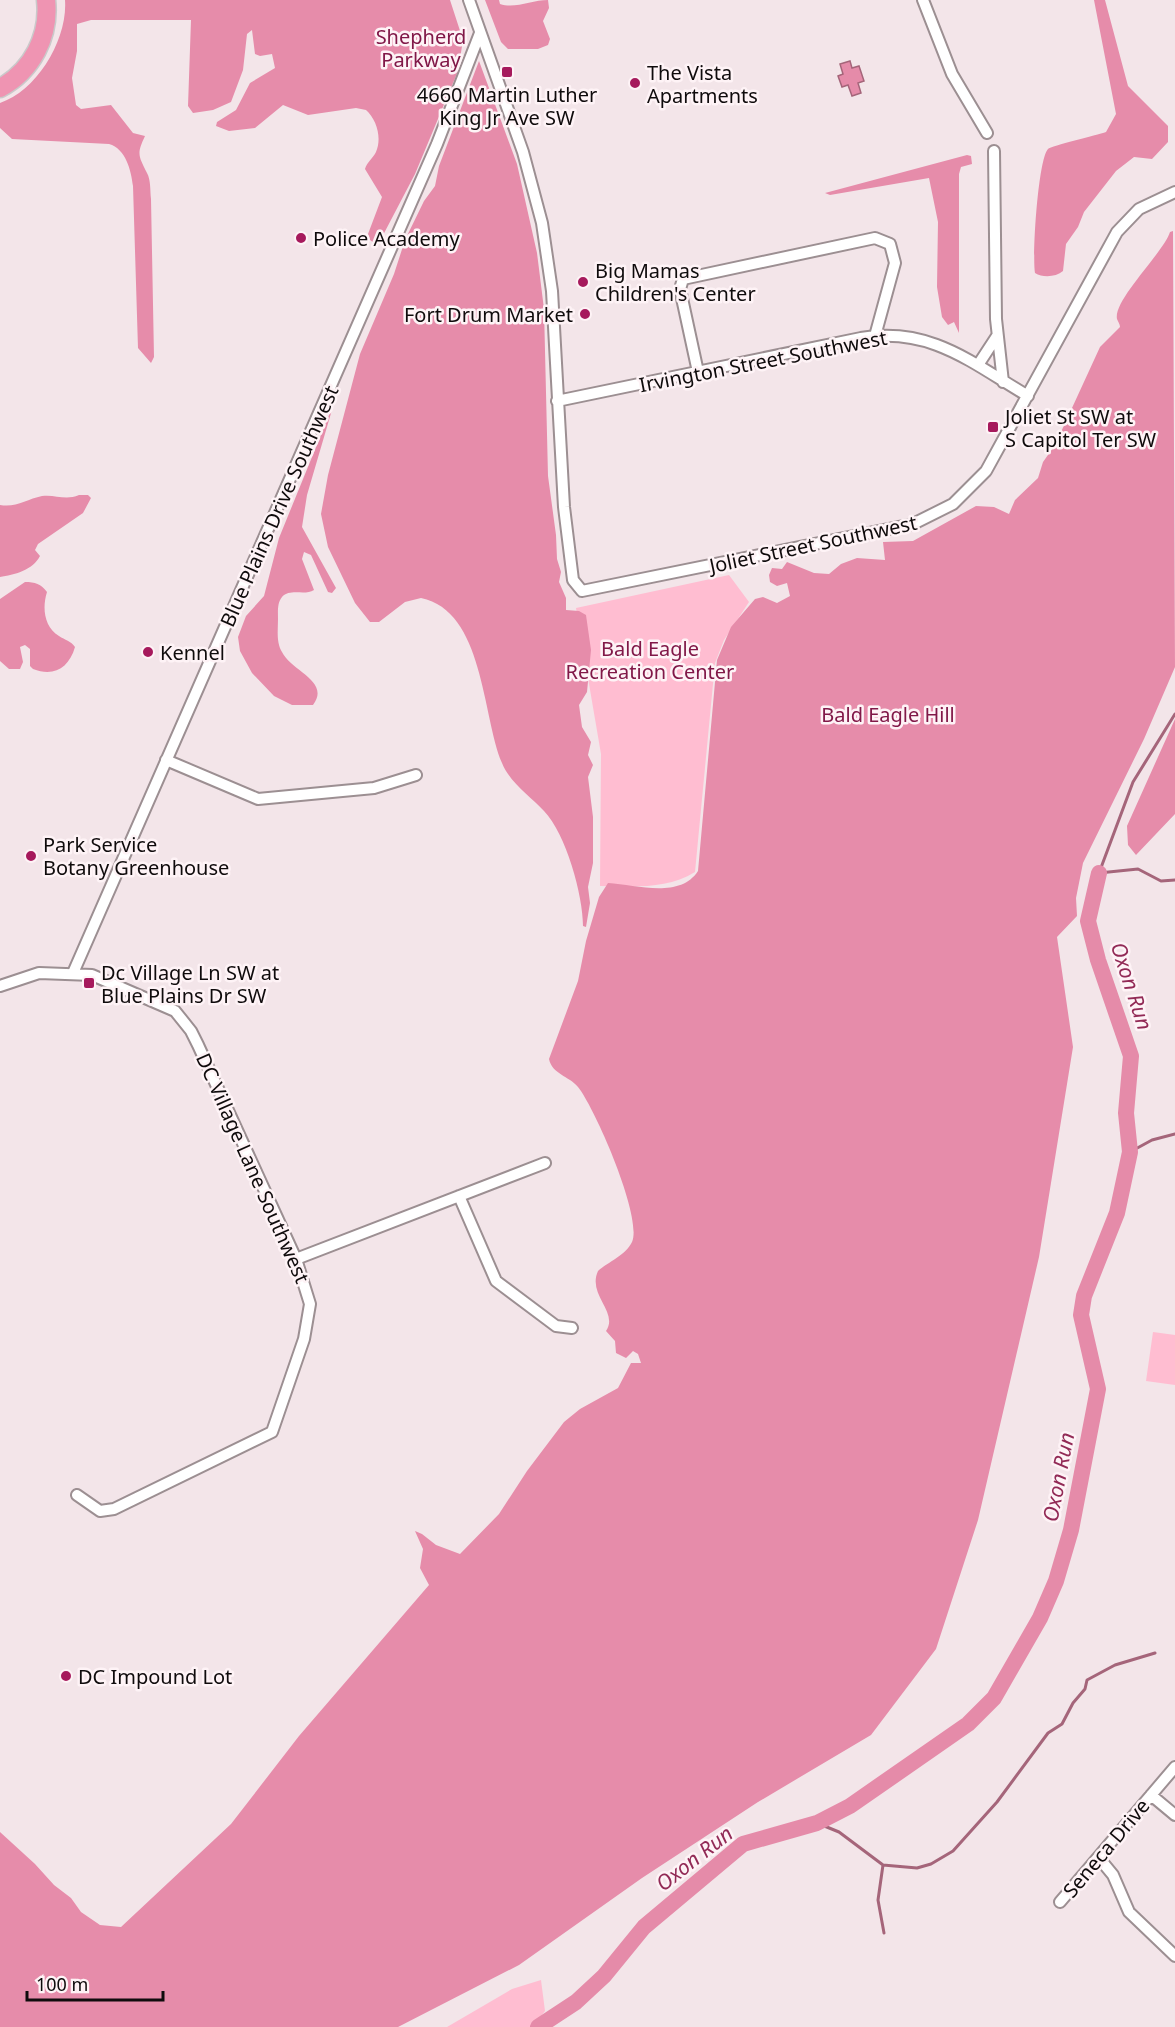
<svg xmlns="http://www.w3.org/2000/svg" width="1175" height="2027" viewBox="0 0 1175 2027" font-family="'Noto Sans',sans-serif">
<style>
.green{fill:#ffbdd1}
.forest{fill:#e68caa}
.water{fill:#e58ba9;stroke:#a5657a;stroke-width:1.5}
.lines{fill:none;stroke-linecap:round;stroke-linejoin:round}
.stream{stroke:#a5657a;stroke-width:3}
.river{stroke:#e58ba9;stroke-width:16}
.minor-casing{stroke:#9c8f92;stroke-width:14}
.motorway-casing{stroke:#cac9ca;stroke-width:21}
.minor{stroke:#fff;stroke-width:10}
.motorway{stroke:#ef94b2;stroke-width:18}
.poi-dot{fill:#a6195c;stroke:#fef3f6;stroke-width:2}
.labels{text-anchor:middle;dominant-baseline:central;stroke-width:5;stroke-linejoin:round;paint-order:stroke}
.park-label{font-size:20px;fill:#811848;stroke:#fef3f6}
.poi-label{font-size:20px;fill:#0f0b0c;stroke:#fef3f6;text-anchor:start}
.street-label{font-size:20px;fill:#0f0b0c;stroke:#fef3f6}
.water-label{font-size:21px;font-style:italic;fill:#922a56;stroke:#fef3f6}
</style>
<rect width="100%" height="100%" fill="#f3e5e9"/>
<path class="green" d="M729,575l20,27 -25,38 -9,23 -20,209c-29,18 -61,14 -95,14l1,-132 -25,-146z
M1153,1332l22,3v50l-29,-4z
M541,1980l4,31 -12,16h-86l65,-38z"/>
<path class="forest" d="M65,0h385l13,40 -5,31 -43,103 -34,65 -7,4 -4,-3 -2,-6 14,-37 -17,-28c2,-7 8,-11 11,-17 6,-14 1,-32 -10,-42l-10,-2 -48,7 -25,-10 -28,23 -26,3 -13,-5 1,-4 19,-12 14,-27 25,-15 -3,-14 -12,2 -5,-2 -3,-24 -5,4 -4,36 -12,32 -18,8 -20,3 -5,-7 3,-86h-100l-14,4v27l-5,27 4,27 5,4 30,-4 22,28 12,3c-9,19 -6,20 2,37 4,7 3,18 4,26l3,158 -3,6 -13,-15 -5,-162c-2,-16 -7,-37 -24,-42l-97,-5 -12,-11v-25c37,-12 68,-64 65,-103z
M485,0h14l1,4c15,5 32,-4 48,-4l1,8 -6,13 7,18 -2,6 -10,4h-30l-7,-7z
M1094,0h11l23,86 40,40v16l-16,17 -18,-2 -18,14 -32,41 -6,15 -12,17 -3,27c-7,6 -20,7 -28,2 -3,-15 3,-114 13,-124 3,-3 49,-14 58,-17l10,-18z
M479,61l38,103 20,89 7,56 4,167 8,59 1,24 4,13 -2,10 7,16v12l13,1 7,4 5,35 -4,42 -8,13 3,22 9,15 -3,13 5,10 -5,12 5,40v46l-5,24 2,16 -4,24 -3,-1c0,-31 -17,-92 -39,-115 -14,-15 -34,-28 -42,-48 -20,-48 -18,-152 -81,-165l-16,4 -26,20h-9l-15,-19 -27,-56 -7,-33 7,-39 32,-121 34,-80 11,-34 19,-39 11,-15 4,-20z
M967,155l4,1 1,8 -11,3 -2,7v159l-5,-11 -6,3 -6,-8 -5,-30 1,-65 -9,-44 -99,17 -5,-2z
M1173,231l2,436 -31,72 -61,124 -7,35 1,18 -20,21 16,110 -34,210 -61,263 -42,129 -65,86 -113,67 -116,76 -123,87 -121,62h-398v-195l35,32 19,21 17,13 10,14 19,13 21,2 110,-103 68,-88 130,-151 -9,-17 3,-19 -8,-18 7,3 14,11 24,9 39,-40 28,-43 37,-49 16,-13 38,-21 13,-25h10l-3,-9 -5,-3 -7,7 -10,-5 -1,-12 -9,-10c13,-19 -19,-36 -8,-60 10,-9 28,-16 34,-29 11,-24 -37,-134 -54,-155 -9,-11 -26,-13 -29,-28l29,-78 8,-40 13,-44 9,-14c29,2 72,16 90,-12l19,-211 14,-33 24,-28 8,-2 14,6 13,-7 -3,-13 -10,3 -7,-4 -1,-7 3,-7 10,1 5,-7 27,11 15,1 12,-10 16,-6 28,2 -2,-18 30,-1 63,-35 18,1 15,7 6,-14 23,-22 5,-16 12,-17 45,-98 20,-20c0,-3 -2,-5 -3,-8 -4,-19 47,-67 53,-87z
M334,403l-27,92 -5,32 34,61 -4,5 -4,-1 -17,-37 -7,-3 -2,7 12,31c-9,6 -24,-2 -32,7 -5,6 -4,15 -4,22 0,11 -2,23 4,33 9,19 49,29 31,53h-21l-18,-9 -22,-23 -12,-22 -2,-14 8,-21 18,-20 15,-58z
M79,495h9l3,3 -8,15 -45,31 -3,6 5,6c-7,14 -26,19 -40,21v-72c16,3 27,-6 42,-9 13,-2 23,5 37,-1z
M25,582c10,0 16,2 22,10 -5,16 -3,35 12,44 6,4 12,5 16,11 -6,21 -21,30 -42,22l-3,-3v-17l-5,-4 -5,2 3,15 -3,7h-11l-9,-8v-62z
M1175,719v95l-39,41 -8,-10 -1,-19z"/>
<path class="water" d="M850,61l2,7 7,-2 5,15 -6,2 3,10 -9,3 -4,-11 -6,2 -4,-11 5,-2 -3,-10z"/>
<g class="lines">
<path class="stream" d="M1175,714l-42,68 -34,91 39,-4 23,12 14,-1
M1130,1152l22,-12 23,-6
M817,1823l22,9 44,33 34,3 14,-4 22,-13 44,-49 51,-69 14,-9 11,-21 12,-14 2,-9 28,-15 40,-12
M883,1865l-5,35 6,33"/>
<path class="river" d="M538,2027l38,-25 28,-26 40,-49 99,-83 74,-21 33,-17 118,-82 26,-26 46,-80 16,-37 15,-51 27,-141 -17,-74 3,-19 33,-83 13,-61 -4,-39 5,-57 -33,-96 -10,-39 11,-48"/>
<g class="minor-casing">
<path id="minor" d="M469,0l54,152 19,71 10,68 12,216 9,73 9,11 331,-67 40,-20 33,-33 131,-239 22,-23 36,-17
M923,0l29,74 35,59
M994,151l2,168 7,63
M978,365l19,-29
M698,372l-18,-83 3,-10 192,-41 15,6 5,19 -20,73
M557,401l304,-63c69,-12 111,25 167,58
M166,760l92,39 116,-11 42,-13
M73,973l364,-829 43,-111
M0,986l39,-13 53,2 83,36 16,20 7,14 98,214 14,45 -6,35 -32,93 -158,77 -14,2 -23,-16
M459,1196l37,85 60,45 16,2
M296,1259l249,-96
M1151,1795l24,20
M1099,1858l14,17 16,37 46,44
M1060,1902l115,-135"/>
</g>
<g class="motorway-casing">
<path id="motorway" d="M0,88c32,-17 50,-52 46,-88"/>
</g>
<use href="#minor" class="minor"/>
<use href="#motorway" class="motorway"/>
</g>
<g class="poi-dot">
<rect x="501" y="66" width="12" height="12" rx="3"/>
<circle cx="635" cy="83" r="6"/>
<circle cx="301" cy="238" r="6"/>
<circle cx="583" cy="282" r="6"/>
<circle cx="585" cy="314" r="6"/>
<rect x="987" y="421" width="12" height="12" rx="3"/>
<circle cx="148" cy="652" r="6"/>
<circle cx="31" cy="856" r="6"/>
<rect x="83" y="977" width="12" height="12" rx="3"/>
<circle cx="66" cy="1676" r="6"/>
</g>
<g class="labels">
<g class="park-label">
<text x="421" y="36">Shepherd<tspan x="421" dy="23">Parkway</tspan></text>
<text x="650" y="648">Bald Eagle<tspan x="650" dy="23">Recreation Center</tspan></text>
<text x="888" y="714">Bald Eagle Hill</text>
</g>
<g class="poi-label">
<text x="647" y="72">The Vista<tspan x="647" dy="23">Apartments</tspan></text>
<text x="507" y="94" text-anchor="middle">4660 Martin Luther<tspan x="507" dy="23">King Jr Ave SW</tspan></text>
<text x="313" y="238">Police Academy</text>
<text x="595" y="270">Big Mamas<tspan x="595" dy="23">Children's Center</tspan></text>
<text x="573" y="314" text-anchor="end">Fort Drum Market</text>
<text x="1005" y="416">Joliet St SW at<tspan x="1005" dy="23">S Capitol Ter SW</tspan></text>
<text x="160" y="652">Kennel</text>
<text x="43" y="844">Park Service<tspan x="43" dy="23">Botany Greenhouse</tspan></text>
<text x="101" y="972">Dc Village Ln SW at<tspan x="101" dy="23">Blue Plains Dr SW</tspan></text>
<text x="78" y="1676">DC Impound Lot</text>
</g>
<g class="street-label">
<text transform="translate(763 361) rotate(-11)">Irvington Street Southwest</text>
<text transform="translate(279 506) rotate(-66)">Blue Plains Drive Southwest</text>
<text transform="translate(813 544) rotate(-12)">Joliet Street Southwest</text>
<text transform="translate(253 1168) rotate(66)">DC Village Lane Southwest</text>
<text transform="translate(1106 1848) rotate(-50)">Seneca Drive</text>
</g>
<g class="water-label">
<text transform="translate(1132 986) rotate(72)">Oxon Run</text>
<text transform="translate(1058 1477) rotate(-79)">Oxon Run</text>
<text transform="translate(694 1858) rotate(-38)">Oxon Run</text>
</g>
</g>
<path d="M27 1991v9h136v-9" fill="none" stroke="#0f0b0c" stroke-width="3"/>
<text x="36" y="1991" font-size="18" fill="#0f0b0c" stroke="#fef3f6" stroke-width="4.5" paint-order="stroke">100 m</text>
</svg>
